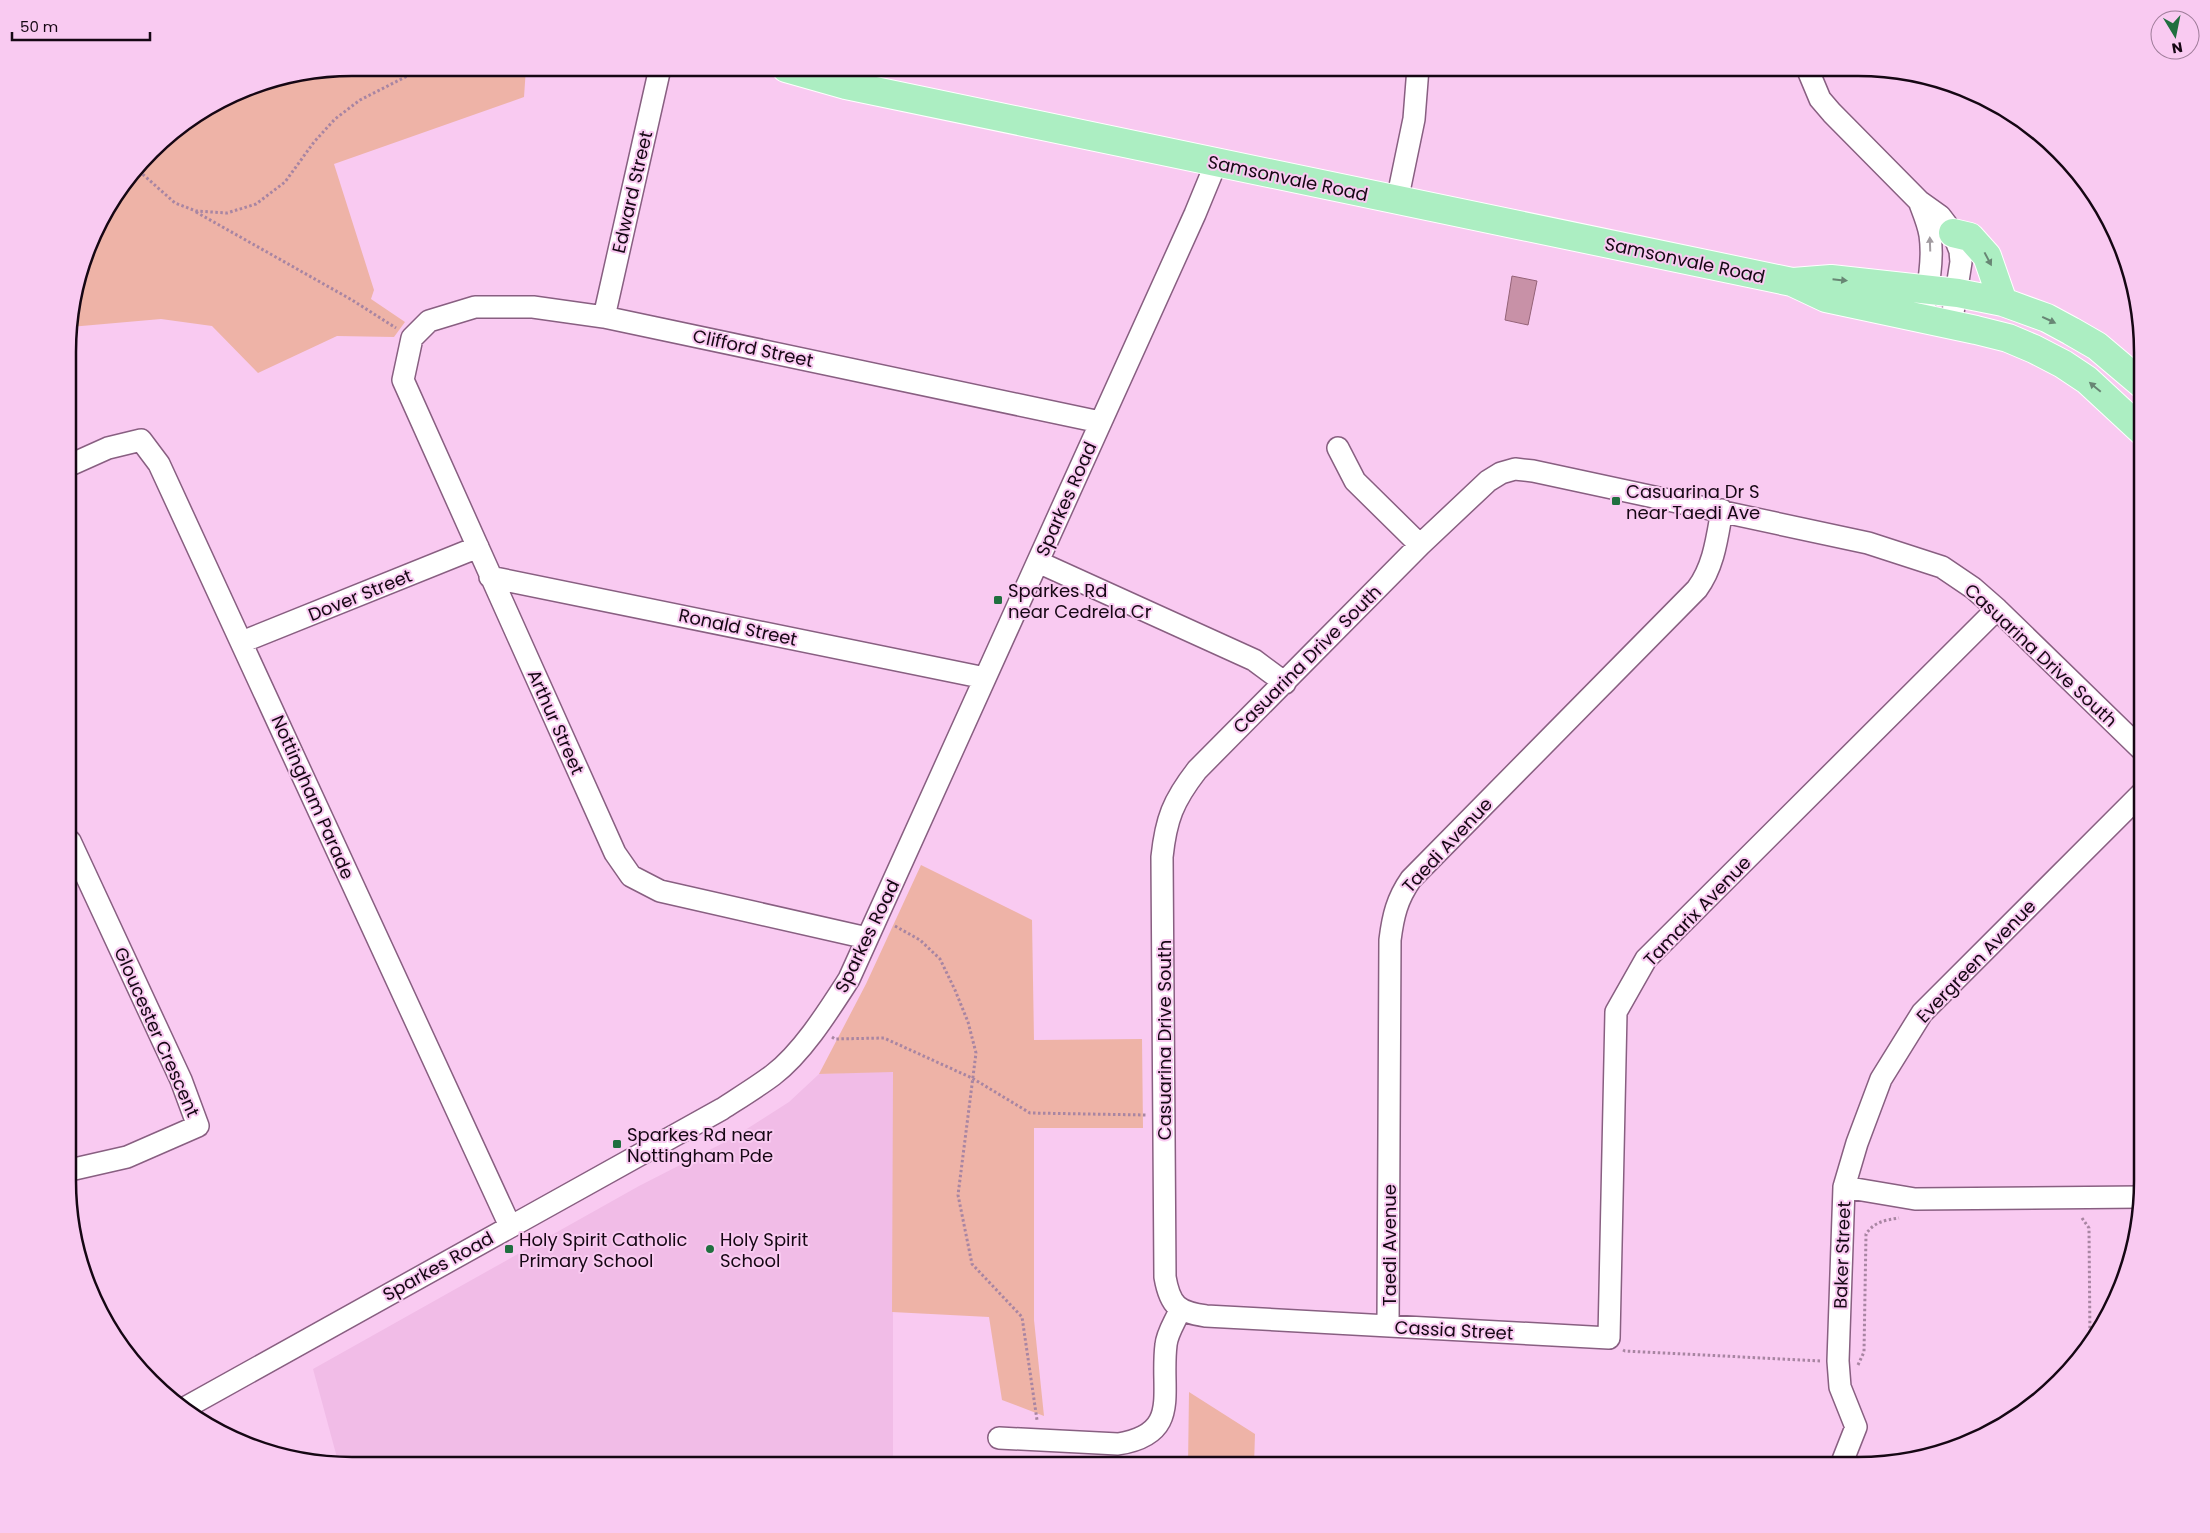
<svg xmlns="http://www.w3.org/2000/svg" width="2210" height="1533" viewBox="0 0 2210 1533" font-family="Poppins,sans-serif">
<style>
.built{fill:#f1bce7}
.green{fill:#eeb3a7}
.building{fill:#c891a7;stroke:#946277}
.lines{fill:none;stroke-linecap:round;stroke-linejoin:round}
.minor-casing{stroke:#885f81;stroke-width:24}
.major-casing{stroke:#fff;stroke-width:30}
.path{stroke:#a885a2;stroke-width:3;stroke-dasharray:2.5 2.5;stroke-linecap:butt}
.minor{stroke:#fff;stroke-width:21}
.major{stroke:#aceec2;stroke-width:28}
.oneway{fill:#a29ca1}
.oneway2{fill:#688674}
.poi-dot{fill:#206f3f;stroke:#f9caf1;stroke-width:2}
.labels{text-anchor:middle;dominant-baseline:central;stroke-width:4;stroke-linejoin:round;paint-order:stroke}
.street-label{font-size:18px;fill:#160714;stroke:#f9caf1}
.poi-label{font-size:18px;fill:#160714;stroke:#f9caf1;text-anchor:start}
.rim{fill:none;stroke:#160714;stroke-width:2.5}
</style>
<rect width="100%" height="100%" fill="#f9caf1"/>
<path class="built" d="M893,1071v394h-554l-26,-96 326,-183 92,-47 58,-37 30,-28z"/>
<path class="green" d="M352,68h174l-2,29 -190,67 40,126 -3,9 34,23 -11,15 -57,-1 -79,37 -46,-47 -51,-7 -91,8v-12l27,-89 67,-88 80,-49z
M921,865l111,55 2,120 108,-1 1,89h-109v192l10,96 -42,-16 -13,-83 -97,-5 1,-240 -74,2 47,-90z
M1189,1392l66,42 -1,31h-66z"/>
<path class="building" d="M1512,276l25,5 -9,44 -23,-5z"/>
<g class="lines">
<g class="minor-casing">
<path id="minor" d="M1807,68l13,31 12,14 87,88 21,15 13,17 7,18 1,11 -10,63
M1397,201l17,-82 4,-51
M1919,201c4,11 9,22 11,34 4,27 -3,57 -8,83
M604,317l56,-249
M1338,448l17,33 65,64
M70,465l38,-17 33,-8 18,24 351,762
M1038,562l216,98 31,23
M490,577l495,101
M1997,609l-351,350 -30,53 -7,326 -403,-22c-28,-4 -36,-10 -41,-39l-3,-420c4,-38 11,-56 35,-87l223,-225 68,-64 13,-8 14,-4 18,2 335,72 74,24 31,21 24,21 145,141
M242,642l236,-95
M70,841l111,239 17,46 -71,31 -57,13
M867,938l-207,-47 -29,-15 -16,-23 -212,-473 9,-42 17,-17 46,-14h58l71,10 496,105
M1844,1187l13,-44 24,-64 41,-66 220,-220
M1388,1326l2,-386c3,-24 7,-41 21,-61l286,-290c17,-23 20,-51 25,-79
M183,1409l539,-300c17,-11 35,-22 51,-34 30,-23 56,-65 76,-96l346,-765 21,-51
M999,1438l119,6c64,-10 42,-51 48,-99 1,-12 9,-23 14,-35
M1841,1465l15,-38 -16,-40 -2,-26 6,-174 71,12 227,-2"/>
</g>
<g class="major-casing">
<path id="major" d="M786,68l60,17 946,197 34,16 150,32 32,8 26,11 29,15 24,16 55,51
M1953,233l17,4 17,19 16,46
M1793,282l38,-3 127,14 45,9 44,16 24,13 26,15 45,38"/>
</g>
<path class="path" d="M139,171l36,32 21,8 31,2 29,-9 29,-22 29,-40 21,-23 25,-19 63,-32
M196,212l156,88 44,28
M895,926l25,14 20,19 15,31 13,32 8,31 -18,142 14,69 50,53 15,103
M832,1037l3,2 49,-1 88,40 58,35 116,2
M2082,1218l7,10 1,114
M1623,1350l2,1 196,10
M1858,1365l6,-13 2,-118c8,-12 19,-14 33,-16
M1143,1459l45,3 2,3"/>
<use href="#minor" class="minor"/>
<use href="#major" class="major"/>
</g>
<defs><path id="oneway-solid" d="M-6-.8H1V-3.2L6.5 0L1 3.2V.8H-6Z" transform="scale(1.25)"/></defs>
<use class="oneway" href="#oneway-solid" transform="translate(1930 244) rotate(-92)"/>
<g class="oneway2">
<use href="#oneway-solid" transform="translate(1988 259) rotate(62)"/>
<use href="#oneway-solid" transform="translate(1840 280) rotate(6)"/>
<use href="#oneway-solid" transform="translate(2049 320) rotate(25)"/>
<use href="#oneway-solid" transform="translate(2095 387) rotate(-140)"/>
</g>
<g class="poi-dot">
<rect x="1611" y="496" width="10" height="10" rx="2.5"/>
<rect x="993" y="595" width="10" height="10" rx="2.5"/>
<rect x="612" y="1139" width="10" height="10" rx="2.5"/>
<rect x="504" y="1244" width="10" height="10" rx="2.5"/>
<circle cx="710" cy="1249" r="5"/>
</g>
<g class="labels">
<g class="street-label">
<text transform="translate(1288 178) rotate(12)">Samsonvale Road</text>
<text transform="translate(632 192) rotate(-77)">Edward Street</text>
<text transform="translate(1685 260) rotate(12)">Samsonvale Road</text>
<text transform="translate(753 348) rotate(12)">Clifford Street</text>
<text transform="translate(1066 499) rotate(-66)">Sparkes Road</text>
<text transform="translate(360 595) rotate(-22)">Dover Street</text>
<text transform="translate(738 627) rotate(12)">Ronald Street</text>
<text transform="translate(2041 655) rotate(43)">Casuarina Drive South</text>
<text transform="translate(1307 659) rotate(-45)">Casuarina Drive South</text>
<text transform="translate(556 722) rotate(66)">Arthur Street</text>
<text transform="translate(313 797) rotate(66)">Nottingham Parade</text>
<text transform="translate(1447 845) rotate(-47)">Taedi Avenue</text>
<text transform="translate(1697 911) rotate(-46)">Tamarix Avenue</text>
<text transform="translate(867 936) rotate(-64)">Sparkes Road</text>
<text transform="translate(1976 961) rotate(-46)">Evergreen Avenue</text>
<text transform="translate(157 1032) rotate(66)">Gloucester Crescent</text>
<text transform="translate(1164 1040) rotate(-90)">Casuarina Drive South</text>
<text transform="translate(1389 1245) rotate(-90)">Taedi Avenue</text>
<text transform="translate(1842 1255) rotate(-88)">Baker Street</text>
<text transform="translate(438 1266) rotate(-29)">Sparkes Road</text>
<text transform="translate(1454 1330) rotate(3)">Cassia Street</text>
</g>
<g class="poi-label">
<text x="1626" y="491">Casuarina Dr S<tspan x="1626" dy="21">near Taedi Ave</tspan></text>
<text x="1008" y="590">Sparkes Rd<tspan x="1008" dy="21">near Cedrela Cr</tspan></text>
<text x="627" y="1134">Sparkes Rd near<tspan x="627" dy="21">Nottingham Pde</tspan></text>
<text x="519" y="1239">Holy Spirit Catholic<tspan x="519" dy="21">Primary School</tspan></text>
<text x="720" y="1239">Holy Spirit<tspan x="720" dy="21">School</tspan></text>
</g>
</g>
<path d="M0 0H2210V1533H0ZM352 76H1858A276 276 0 0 1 2134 352V1181A276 276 0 0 1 1858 1457H352A276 276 0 0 1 76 1181V352A276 276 0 0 1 352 76Z" fill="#f9caf1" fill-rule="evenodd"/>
<path class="rim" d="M352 76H1858A276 276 0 0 1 2134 352V1181A276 276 0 0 1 1858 1457H352A276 276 0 0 1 76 1181V352A276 276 0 0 1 352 76Z"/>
<g transform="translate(2175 35) rotate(170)"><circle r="24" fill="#f9caf1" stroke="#9e7c99"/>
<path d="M0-4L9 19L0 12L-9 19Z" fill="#206f3f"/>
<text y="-8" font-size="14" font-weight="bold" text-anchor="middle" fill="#160714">N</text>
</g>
<path d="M12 32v8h138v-8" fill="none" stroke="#160714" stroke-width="2.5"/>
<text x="20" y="32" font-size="15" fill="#160714" stroke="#f9caf1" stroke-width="4" paint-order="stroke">50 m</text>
</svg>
